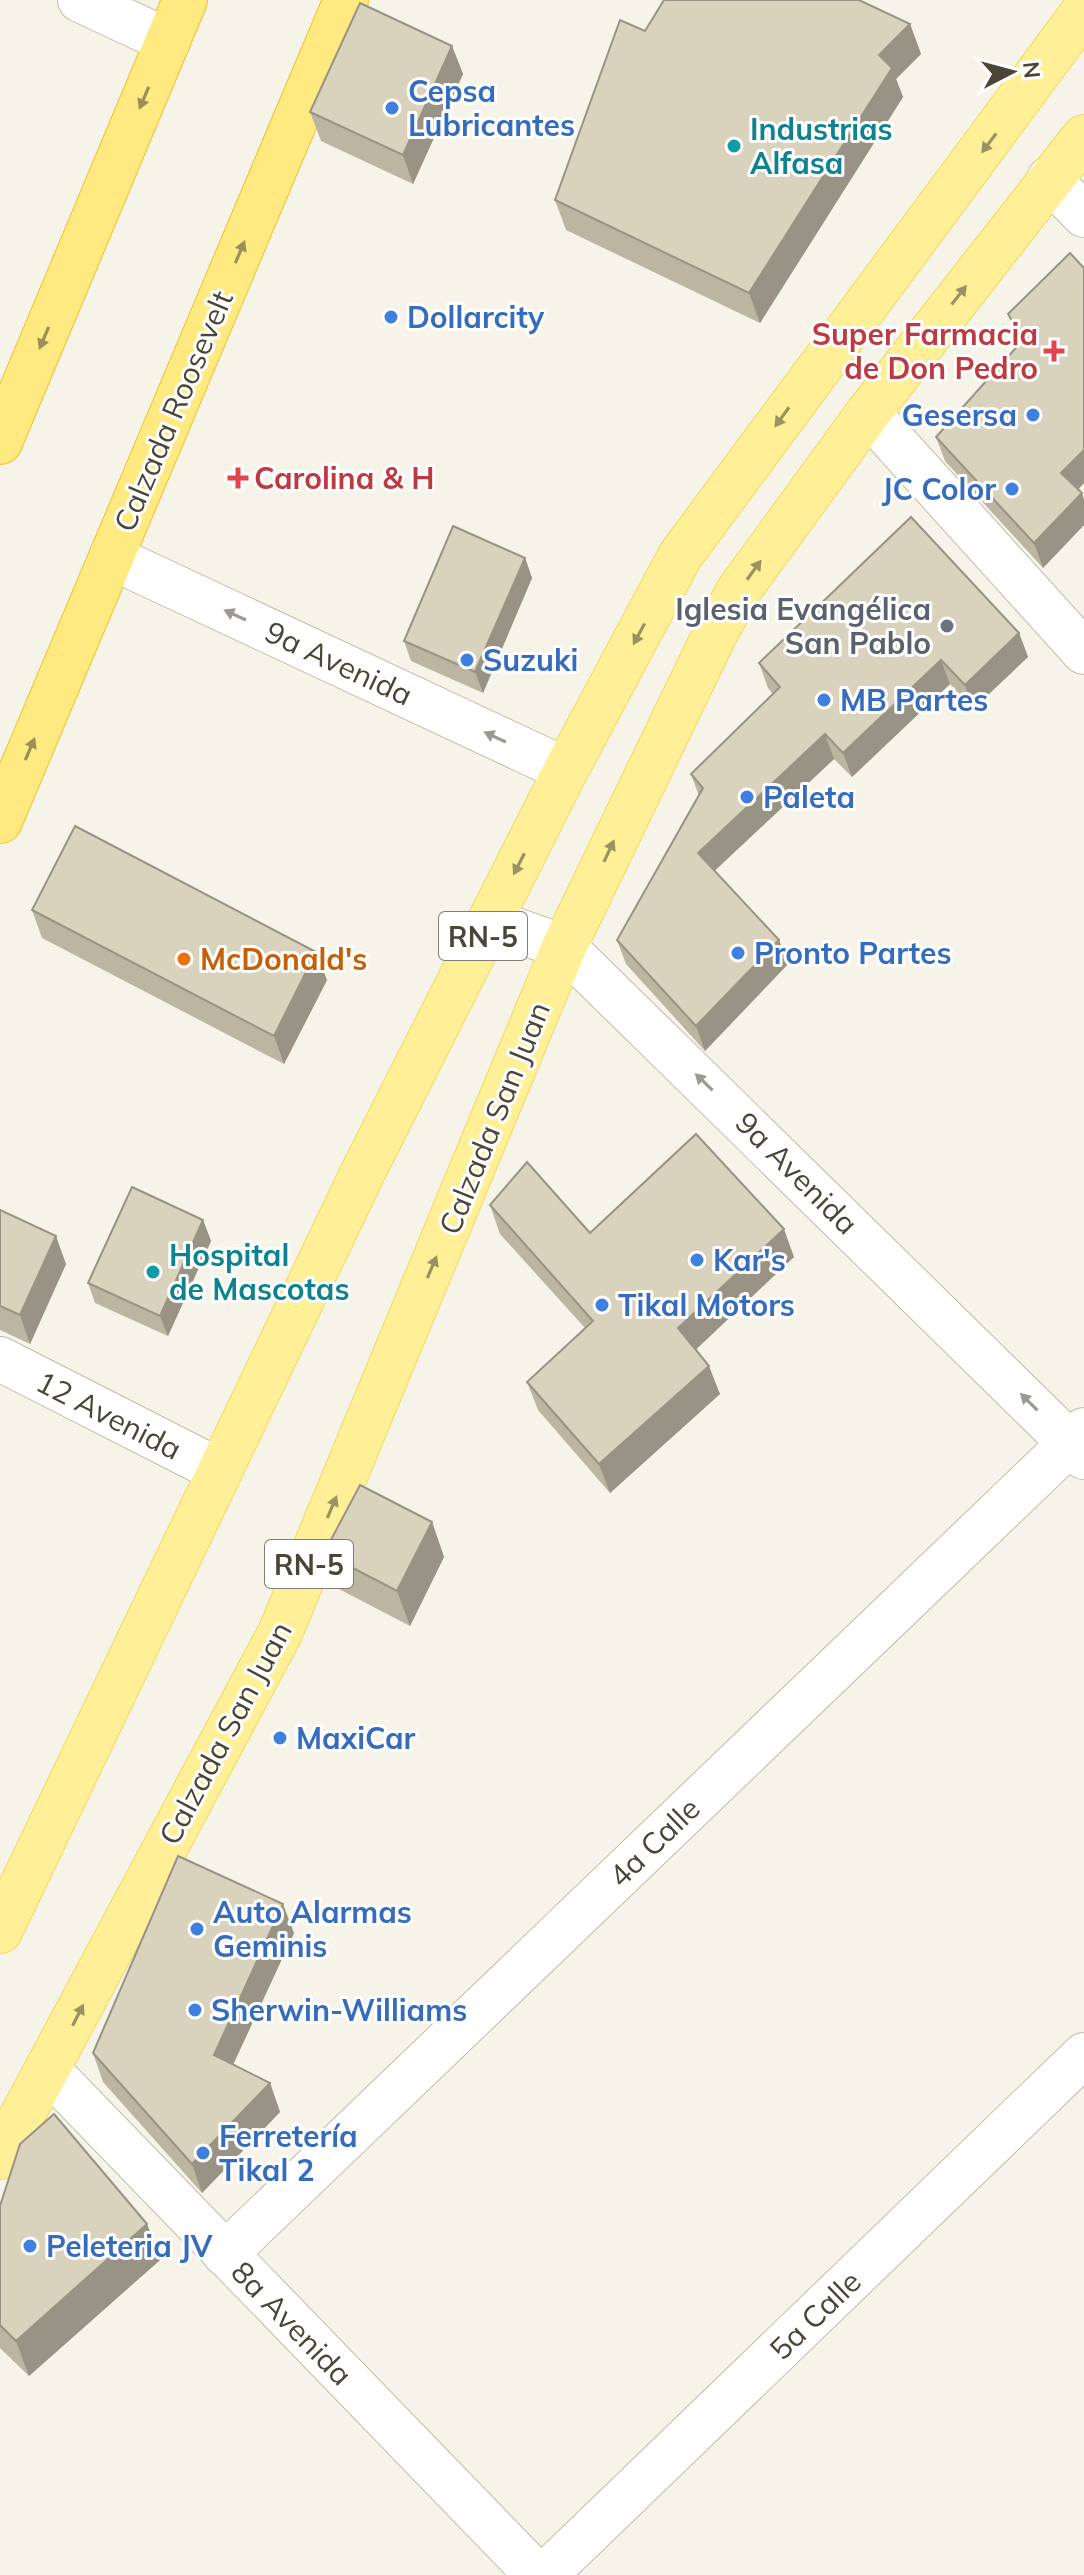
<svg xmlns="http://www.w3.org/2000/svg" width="1084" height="2575" viewBox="0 0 1084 2575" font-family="Mulish,sans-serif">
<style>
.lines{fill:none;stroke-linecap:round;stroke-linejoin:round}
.minor-casing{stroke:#c3bda9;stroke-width:46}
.primary-casing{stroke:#f1d95a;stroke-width:46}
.trunk-casing{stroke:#efc229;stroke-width:46}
.minor{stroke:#fff;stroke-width:44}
.primary{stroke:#fff098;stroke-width:44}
.trunk{stroke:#ffe981;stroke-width:44}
.wall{fill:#bbb5a2}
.shaded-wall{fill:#989384}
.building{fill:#d9d2bc;stroke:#989384;stroke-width:2}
.oneway{fill:#9b8f58}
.oneway2{fill:#9b9262}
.oneway3{fill:#9b9990}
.shop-dot{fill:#3f7fe0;stroke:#fff;stroke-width:3}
.culture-dot{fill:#0f9aa8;stroke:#fff;stroke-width:3}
.health-dot{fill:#e0444e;stroke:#fff;stroke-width:3}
.worship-dot{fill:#6b7280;stroke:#fff;stroke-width:3}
.food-dot{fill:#e8710a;stroke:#fff;stroke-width:3}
.labels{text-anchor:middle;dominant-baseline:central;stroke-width:6;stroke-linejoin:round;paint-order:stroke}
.shield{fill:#fff;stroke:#807d72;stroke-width:2}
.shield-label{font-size:28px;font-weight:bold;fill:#4a4536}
.shop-label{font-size:30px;font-weight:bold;fill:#366cbe;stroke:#fff;text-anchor:start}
.culture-label{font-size:30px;font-weight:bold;fill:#0d838f;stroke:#fff;text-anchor:start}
.health-label{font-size:30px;font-weight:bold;fill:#be3a42;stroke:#fff;text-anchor:end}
.street-label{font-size:30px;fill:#4a4536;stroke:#fff}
.worship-label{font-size:30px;font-weight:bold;fill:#5b616d;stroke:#fff;text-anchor:end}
.food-label{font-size:30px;font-weight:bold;fill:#c56008;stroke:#fff;text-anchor:start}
</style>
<rect width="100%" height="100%" fill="#f6f4e8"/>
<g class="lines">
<g class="minor-casing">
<path id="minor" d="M80,0l88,41
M1049,179l35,36
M868,413l216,239
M111,557l455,213
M490,921l74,26 520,510
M0,1359l218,111
M49,2071l488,504
M225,2254l859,-824
M545,2575l539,-520"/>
</g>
<g class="primary-casing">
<path id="primary" d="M0,1931l363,-759 203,-402 114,-214 404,-545
M0,2157l280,-524 284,-686 151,-313 24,-44 129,-177 216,-276"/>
</g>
<g class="trunk-casing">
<path id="trunk" d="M0,442l185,-442
M0,821l346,-821"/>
</g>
<use href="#minor" class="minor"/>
<use href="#primary" class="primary"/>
<use href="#trunk" class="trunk"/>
</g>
<path class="wall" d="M910,24l11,30 -25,25 7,18 -143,226 -194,-93 -11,-30 90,-169z
M452,46l11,28 -50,110 -92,-43 -11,-29z
M1084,268v215l-6,7 4,3 2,7v25l-41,43 -98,-107 -9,-24 84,-93 -12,-30z
M525,558l7,20 -49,115 -72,-32 -7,-20z
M1019,633l9,24 -55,52 -23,-25 -98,93 -18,-18 -120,112 74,93 -83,87 -79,-87 -9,-24 82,-144 -8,-22 82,-80 -5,-6 -9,-25z
M32,910l295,70 -43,84 -242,-126z
M490,1205l100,28 204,24 -98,92 24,45 -110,99 -72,-83 -11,-28 58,-54 -85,-94z
M0,1210l66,54 -36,80 -30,-14z
M203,1220l8,21 -43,95 -73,-33 -7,-20z
M432,1522l12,35 -34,69 -73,-38 -13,-35z
M294,1933l-61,132 37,18 10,29 -78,81 -99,-111 -10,-29z
M0,2206l147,18 13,36 -131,116 -29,-28z"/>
<path class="shaded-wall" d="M910,24l11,30 -25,25 7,18 -143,226 -11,-30 130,-238z
M452,46l11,28 -50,110 -10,-29z
M1084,450v33l-14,14 -9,-24z
M1082,493l2,7v25l-41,43 -9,-25z
M525,558l7,20 -49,115 -8,-21z
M1019,633l9,24 -55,52 -8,-24z
M941,660l9,24 -98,93 -9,-24z
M825,734l9,25 -127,119 -9,-25z
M779,940l9,24 -83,87 -9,-25z
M316,952l11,28 -43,84 -10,-28z
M203,1220l8,21 -43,95 -8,-20z
M784,1229l10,28 -106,100 -10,-29z
M56,1236l10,28 -36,80 -10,-29z
M709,1366l11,28 -110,99 -11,-29z
M432,1522l12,35 -34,69 -13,-35z
M283,1904l11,29 -70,151 -10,-29z
M270,2083l10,29 -78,81 -10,-29z
M147,2224l13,36 -131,116 -13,-35z"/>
<path class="building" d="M664,0h195l51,24 -31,31 13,13 -143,225 -194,-93 65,-180 25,11z
M360,3l92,43 -49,109 -93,-43z
M1070,253l14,15v182l-23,23 21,20 -48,50 -98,-106 87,-97 -15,-26z
M911,517l108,116 -54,52 -24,-25 -98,93 -18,-19 -127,119 81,87 -83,86 -79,-86 86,-152 -12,-14 89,-87 -21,-24z
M453,526l72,32 -50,114 -71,-31z
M75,826l241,126 -42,84 -242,-126z
M696,1134l88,95 -106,99 31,38 -110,98 -72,-82 66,-61 -103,-116 37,-43 63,71z
M132,1187l71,33 -43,96 -72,-33z
M0,1210l56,26 -36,79 -20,-9z
M360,1485l72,37 -35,69 -73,-38z
M178,1856l105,48 -69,151 56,28 -78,81 -99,-111z
M54,2114l93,110 -131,117 -16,-16v-119l20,-62z"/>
<defs><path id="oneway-solid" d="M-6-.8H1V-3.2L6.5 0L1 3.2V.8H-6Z" transform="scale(2)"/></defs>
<g class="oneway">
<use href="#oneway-solid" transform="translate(144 98) rotate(113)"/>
<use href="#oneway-solid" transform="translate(240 252) rotate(-67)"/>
<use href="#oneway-solid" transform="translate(44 338) rotate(113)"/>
<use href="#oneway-solid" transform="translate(30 749) rotate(-67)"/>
</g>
<g class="oneway2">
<use href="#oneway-solid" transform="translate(989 143) rotate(127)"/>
<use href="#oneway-solid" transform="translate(959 295) rotate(-52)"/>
<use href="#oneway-solid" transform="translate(782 417) rotate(126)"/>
<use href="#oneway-solid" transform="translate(754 570) rotate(-54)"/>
<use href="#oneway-solid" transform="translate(639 634) rotate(118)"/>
<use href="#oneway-solid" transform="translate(609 851) rotate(-65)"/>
<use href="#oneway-solid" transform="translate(519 864) rotate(117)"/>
<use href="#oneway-solid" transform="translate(432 1267) rotate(-67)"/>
<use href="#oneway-solid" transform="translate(332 1507) rotate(-67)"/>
<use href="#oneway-solid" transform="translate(78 2015) rotate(-63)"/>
</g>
<g class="oneway3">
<use href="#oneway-solid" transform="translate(235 615) rotate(-155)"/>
<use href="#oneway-solid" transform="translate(495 737) rotate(-155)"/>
<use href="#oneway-solid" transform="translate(704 1082) rotate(-136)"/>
<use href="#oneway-solid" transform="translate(1029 1402) rotate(-135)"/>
</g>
<g class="shop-dot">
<circle cx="392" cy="108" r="8"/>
<circle cx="391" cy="317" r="8"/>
<circle cx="1033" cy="415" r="8"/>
<circle cx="1012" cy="489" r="8"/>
<circle cx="467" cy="660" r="8"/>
<circle cx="824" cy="700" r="8"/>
<circle cx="747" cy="797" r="8"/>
<circle cx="738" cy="953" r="8"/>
<circle cx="697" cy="1260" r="8"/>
<circle cx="602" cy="1305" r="8"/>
<circle cx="280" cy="1738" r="8"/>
<circle cx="197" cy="1929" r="8"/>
<circle cx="195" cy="2010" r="8"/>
<circle cx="203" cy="2153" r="8"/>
<circle cx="30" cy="2246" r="8"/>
</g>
<g class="culture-dot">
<circle cx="734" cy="146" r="8"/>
<circle cx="153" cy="1272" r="8"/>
</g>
<g class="health-dot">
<path d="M1050 339h8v8h8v8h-8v8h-8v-8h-8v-8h8z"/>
<path d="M234 466h8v8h8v8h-8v8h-8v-8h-8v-8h8z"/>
</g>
<circle class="worship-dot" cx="947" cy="626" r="8"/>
<circle class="food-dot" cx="184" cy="959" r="8"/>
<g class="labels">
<g class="shield">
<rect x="439" y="912" width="88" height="48" rx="6"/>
<rect x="265" y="1540" width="88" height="48" rx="6"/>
</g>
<g class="shield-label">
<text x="483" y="936">RN-5</text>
<text x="309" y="1564">RN-5</text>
</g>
<g class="shop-label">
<text x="408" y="91">Cepsa<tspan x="408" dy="34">Lubricantes</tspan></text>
<text x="407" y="317">Dollarcity</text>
<text x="1017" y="415" text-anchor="end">Gesersa</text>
<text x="996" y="489" text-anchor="end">JC Color</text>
<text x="483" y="660">Suzuki</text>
<text x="840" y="700">MB Partes</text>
<text x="763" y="797">Paleta</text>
<text x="754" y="953">Pronto Partes</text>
<text x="713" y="1260">Kar's</text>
<text x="618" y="1305">Tikal Motors</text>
<text x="296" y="1738">MaxiCar</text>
<text x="213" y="1912">Auto Alarmas<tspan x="213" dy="34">Geminis</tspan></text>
<text x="211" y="2010">Sherwin-Williams</text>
<text x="219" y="2136">Ferretería<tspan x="219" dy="34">Tikal 2</tspan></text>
<text x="46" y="2246">Peleteria JV</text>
</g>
<g class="culture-label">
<text x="750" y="129">Industrias<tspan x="750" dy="34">Alfasa</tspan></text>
<text x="169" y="1255">Hospital<tspan x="169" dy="34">de Mascotas</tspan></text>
</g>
<g class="health-label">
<text x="1038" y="334">Super Farmacia<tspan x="1038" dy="34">de Don Pedro</tspan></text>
<text x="254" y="478" text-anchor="start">Carolina &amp; H</text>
</g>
<g class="street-label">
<text transform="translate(173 411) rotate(-67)">Calzada Roosevelt</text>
<text transform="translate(339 663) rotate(25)">9a Avenida</text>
<text transform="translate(494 1118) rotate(-68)">Calzada San Juan</text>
<text transform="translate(797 1173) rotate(45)">9a Avenida</text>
<text transform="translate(109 1415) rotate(27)">12 Avenida</text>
<text transform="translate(225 1733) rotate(-62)">Calzada San Juan</text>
<text transform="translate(654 1842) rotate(-44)">4a Calle</text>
<text transform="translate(815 2315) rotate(-44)">5a Calle</text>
<text transform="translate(292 2323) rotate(46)">8a Avenida</text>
</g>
<g class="worship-label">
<text x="931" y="609">Iglesia Evangélica<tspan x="931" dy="34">San Pablo</tspan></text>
</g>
<g class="food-label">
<text x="200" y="959">McDonald's</text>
</g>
</g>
<g transform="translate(1012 72) rotate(84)" stroke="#ffffff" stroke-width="6" paint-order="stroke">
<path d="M0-6L14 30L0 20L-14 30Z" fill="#4a4536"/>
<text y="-12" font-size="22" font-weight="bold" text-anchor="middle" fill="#4a4536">N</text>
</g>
</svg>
